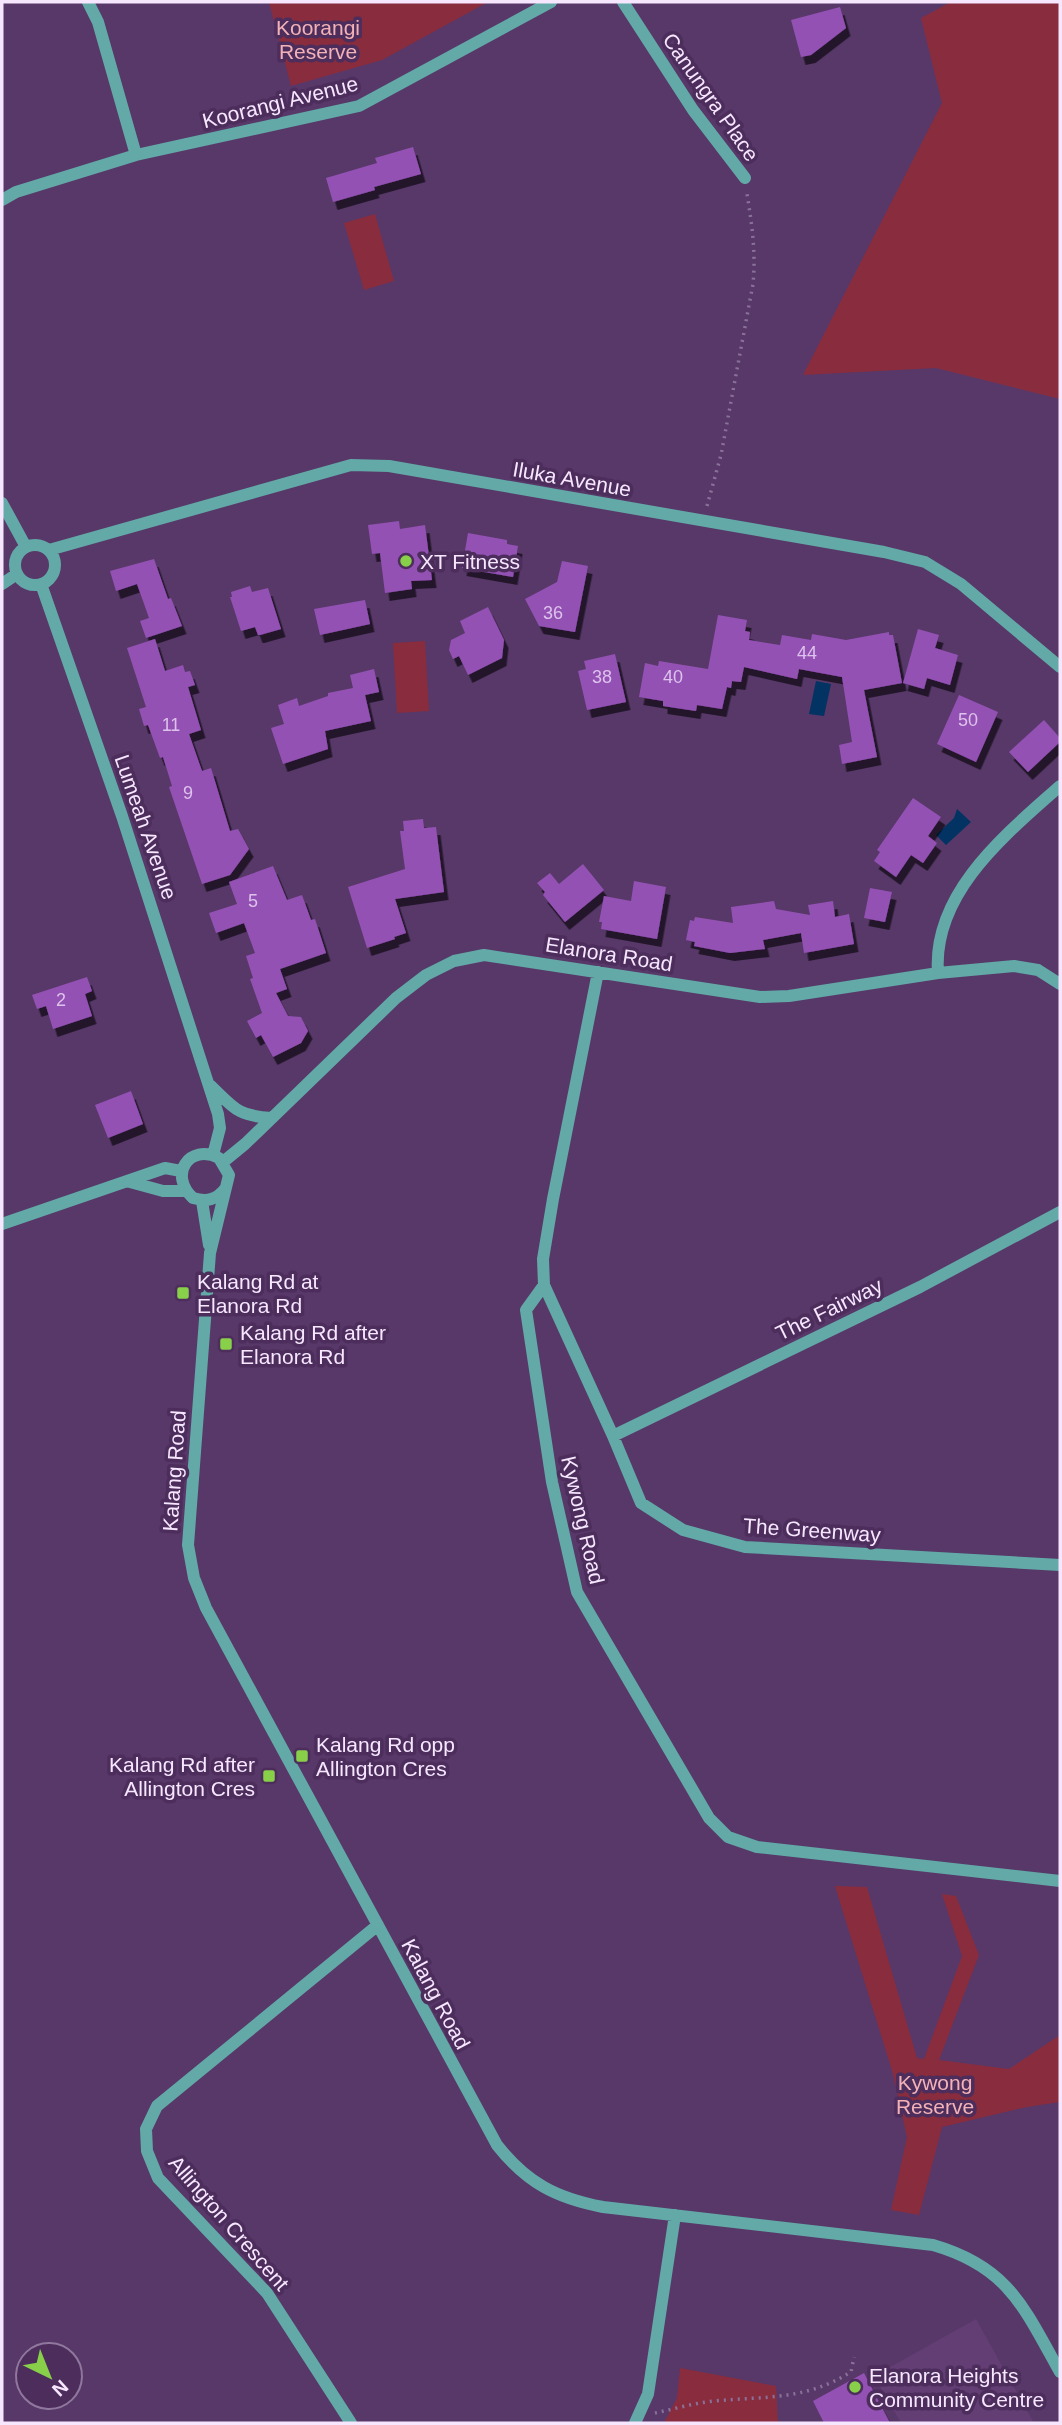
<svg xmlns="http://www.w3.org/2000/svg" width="1062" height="2425" viewBox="0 0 1062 2425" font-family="Helvetica,sans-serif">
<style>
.built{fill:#623e75}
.green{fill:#892d3e}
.water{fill:#023362}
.building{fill:#9351b4;filter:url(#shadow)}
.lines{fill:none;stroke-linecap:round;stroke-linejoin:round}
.path{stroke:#8a7199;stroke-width:3.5;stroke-dasharray:2 5;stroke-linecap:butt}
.minor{stroke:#62a9a7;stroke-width:12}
.poi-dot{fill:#88cf4a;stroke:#4c2d5c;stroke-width:2.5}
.labels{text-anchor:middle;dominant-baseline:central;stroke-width:7;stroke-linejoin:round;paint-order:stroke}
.number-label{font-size:18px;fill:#ddc2ec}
.park-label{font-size:21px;fill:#f3b2b7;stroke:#4c2d5c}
.street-label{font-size:21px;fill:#f6e7ff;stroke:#4c2d5c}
.poi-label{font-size:21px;fill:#f6e7ff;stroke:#4c2d5c;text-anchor:start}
</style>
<defs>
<filter id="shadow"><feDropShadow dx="4.5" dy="8" stdDeviation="0" flood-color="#0009"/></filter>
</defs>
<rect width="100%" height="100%" fill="#573868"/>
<path class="built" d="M976,2319l58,104h-133l-27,-47z"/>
<path class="green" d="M269,2h219l-106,58 -91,26z
M951,2h109v397l-124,-31 -133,7 139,-272 -21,-85z
M375,214l19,67 -30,9 -20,-67z
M425,641l4,70 -32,2 -4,-70z
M835,1886l32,1 50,171 7,1 38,-103 -20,-62 14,2 23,59 -40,105 70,9 51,-34v67l-33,5 -85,20 -23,88 -28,-5 16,-73 -14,-63z
M680,2368l96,18 2,37h-114l13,-25z"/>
<path class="water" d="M816,681l15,3 -7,32 -15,-2z
M957,809l14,13 -25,23 -10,-10 18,-17z"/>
<path class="building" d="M840,7l6,21 -35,27 -10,2 -10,-37z
M413,147l8,27 -47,13 1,3 -42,12 -7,-24 51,-15 -2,-5z
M399,521l1,8 25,-4 7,55 -21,1 1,8 -27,4 -5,-40 -8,1 -4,-29z
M468,533l39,7v4l11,2 -5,31 -51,-9z
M154,559l14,40 3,-1 11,28 -36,12 -6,-17 9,-3 -12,-34 -21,7 -6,-20z
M562,561l26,5 -13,66 -36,-6 -14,-27 32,-17z
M250,586l2,6 16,-4 13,41 -21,6h-2l-3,-8 -14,4 -11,-34h2l-1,-5z
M365,600l5,24 -50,11 -6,-26z
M488,607l16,33 -2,18 -34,17 -9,-19 -6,3 -4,-9 2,-10 14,-7 -5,-12z
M718,615l29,5 -2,11 5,1 -1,8 31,5 2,-10 29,5 1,-6 34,6 43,-8v3h4l9,48 -38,7 13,67 -35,7 -3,-19 13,-3 -10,-65 -43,-8 -2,10 -53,-12 -3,15 -9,-1 -1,7 -4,-1 -5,22 -25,-4 -1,6 -33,-5v-5l-24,-4 6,-34 13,3 1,-5 49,8z
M918,629l21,6 -4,13 23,7 -8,30 -23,-7 -3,11 -21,-6z
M155,639l10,32 18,-6 2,7 5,-1 5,14 -7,2 13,43 -12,4 13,37 9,-3 19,63 8,-2 11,20 -19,26 -28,9 -33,-97 3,-1 -9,-29 -3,1 -12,-33 -4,1 -5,-17 7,-2 -19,-59z
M615,654l11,48 -39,8 -9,-39 8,-2 -2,-8z
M374,669l5,23 -14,3 6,26 -46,10 3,18 -45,15 -12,-36 13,-4 -6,-19 19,-7 2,8 29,-10v-3l25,-5 -3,-13z
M959,695l39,17 -22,50 -39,-18z
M1044,720l16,18v4l-32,30 -19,-20z
M913,798l28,19 -13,19 9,7 -14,20 -12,-8 -15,22 -22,-16 6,-9 -3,-2z
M423,819l1,9 12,-1 8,65 -49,7 11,34 -12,4 1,2 -28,9 -19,-61 57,-18 -5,-38h4l-1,-10z
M583,864l21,26 -39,32 -22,-27 2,-3 -8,-9 13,-10 9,11z
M273,866l14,34 15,-5 9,25 4,-1 11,34 -46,16 7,20 -11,4 12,23 13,1 7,14 -7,12 -28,14 -12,-22 -5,3 -9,-17 15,-8 -12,-34 3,-1 -7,-22 9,-3 -11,-30 -28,10 -7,-20 28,-9 -8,-22z
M634,881l32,6 -9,52 -56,-10 1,-7h-3l5,-26 27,5z
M870,888l22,4 -7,30 -21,-4z
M774,901l2,8 34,6 -2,-10 25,-4 2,16 14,-3 5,30 -50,9 -3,-20 -38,7 2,9 -35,4 -36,-7 1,-4 -9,-2 4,-20 4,1 1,-4 38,6 -2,-16z
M87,977l5,14 -7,3 7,22 -39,13 -7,-23 -9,3 -5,-14z
M131,1091l12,33 -35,14 -13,-33z
M864,2373l26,50h-66l-11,-22z"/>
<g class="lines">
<path class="path" d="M707,506l14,-51 32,-171c3,-32 -1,-59 -6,-90
M655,2413c19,-4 39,-10 59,-12 51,-5 90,0 137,-29l3,-15"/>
<path class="minor" d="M88,2l10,20 38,133
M623,2l70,108 52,68
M2,200l14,-8 120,-37 223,-49 192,-104
M2,503l24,44
M15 565a20 20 0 1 1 40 0a20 20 0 1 1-40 0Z
M49,550l302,-85 38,1 495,86 41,10 36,22 99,83
M2,584l15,-10
M41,584l81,232 96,298 2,14 -7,27
M598,972l-45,227 -10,60 1,26 -18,25 26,172 25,110 132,226 19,19 29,10 303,34
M938,973c-6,-80 68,-139 122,-187
M210,1085c24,23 27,31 62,33
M223,1162l22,-18 151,-146 30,-23 28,-14 30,-6 276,42 29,-1 149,-23 76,-7 24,4 22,14
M130,1182l33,9h22
M225,1189c-9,11 -18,13 -32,9 -25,-23 -4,-55 26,-40l10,17 -19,78 -22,292 6,33 12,30 291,537c30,38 59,53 106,62l330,38c76,22 91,63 127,127
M202,1201l7,44
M2,1224l163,-56 16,3
M544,1285l69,151 28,67 42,27 62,17 315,18
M613,1436l307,-149 140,-75
M351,2423l-84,-130 -109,-115 -11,-27 -1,-22 11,-23 221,-181
M635,2423l13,-29 27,-179"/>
</g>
<g class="poi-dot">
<circle cx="406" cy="561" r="7"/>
<rect x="176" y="1286" width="14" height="14" rx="3.5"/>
<rect x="219" y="1337" width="14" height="14" rx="3.5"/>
<rect x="295" y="1749" width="14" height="14" rx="3.5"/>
<rect x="262" y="1769" width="14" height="14" rx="3.5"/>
<circle cx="855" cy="2387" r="7"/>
</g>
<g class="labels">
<g class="number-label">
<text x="553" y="613">36</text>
<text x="807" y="653">44</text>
<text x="602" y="677">38</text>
<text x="673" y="677">40</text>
<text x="968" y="720">50</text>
<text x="171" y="725">11</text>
<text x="188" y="793">9</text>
<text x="253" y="901">5</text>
<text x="61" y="1000">2</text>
</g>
<g class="park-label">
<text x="318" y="27">Koorangi<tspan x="318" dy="24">Reserve</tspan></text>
<text x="935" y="2082">Kywong<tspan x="935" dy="24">Reserve</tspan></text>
</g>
<g class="street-label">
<text transform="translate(711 97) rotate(55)">Canungra Place</text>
<text transform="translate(280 102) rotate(-14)">Koorangi Avenue</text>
<text transform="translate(572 479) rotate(10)">Iluka Avenue</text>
<text transform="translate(146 827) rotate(71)">Lumeah Avenue</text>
<text transform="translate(609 954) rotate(9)">Elanora Road</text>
<text transform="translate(829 1309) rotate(-26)">The Fairway</text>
<text transform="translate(174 1471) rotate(-86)">Kalang Road</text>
<text transform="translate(583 1520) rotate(77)">Kywong Road</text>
<text transform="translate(812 1530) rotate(4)">The Greenway</text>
<text transform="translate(436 1994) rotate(62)">Kalang Road</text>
<text transform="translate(229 2223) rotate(49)">Allington Crescent</text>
</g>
<g class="poi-label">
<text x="420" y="561">XT Fitness</text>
<text x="197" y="1281">Kalang Rd at<tspan x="197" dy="24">Elanora Rd</tspan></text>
<text x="240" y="1332">Kalang Rd after<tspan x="240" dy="24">Elanora Rd</tspan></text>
<text x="316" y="1744">Kalang Rd opp<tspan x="316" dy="24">Allington Cres</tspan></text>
<text x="255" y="1764" text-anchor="end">Kalang Rd after<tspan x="255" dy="24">Allington Cres</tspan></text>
<text x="869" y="2375">Elanora Heights<tspan x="869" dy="24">Community Centre</tspan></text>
</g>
</g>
<rect width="1062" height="2425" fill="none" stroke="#f6e7ff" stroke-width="7"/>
<g transform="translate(49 2376) rotate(137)"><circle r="33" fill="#4c2d5c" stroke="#90779d" stroke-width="2"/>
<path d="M0-5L12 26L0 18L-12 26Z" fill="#88cf4a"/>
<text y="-10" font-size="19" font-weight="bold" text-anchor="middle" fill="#f6e7ff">N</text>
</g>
</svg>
